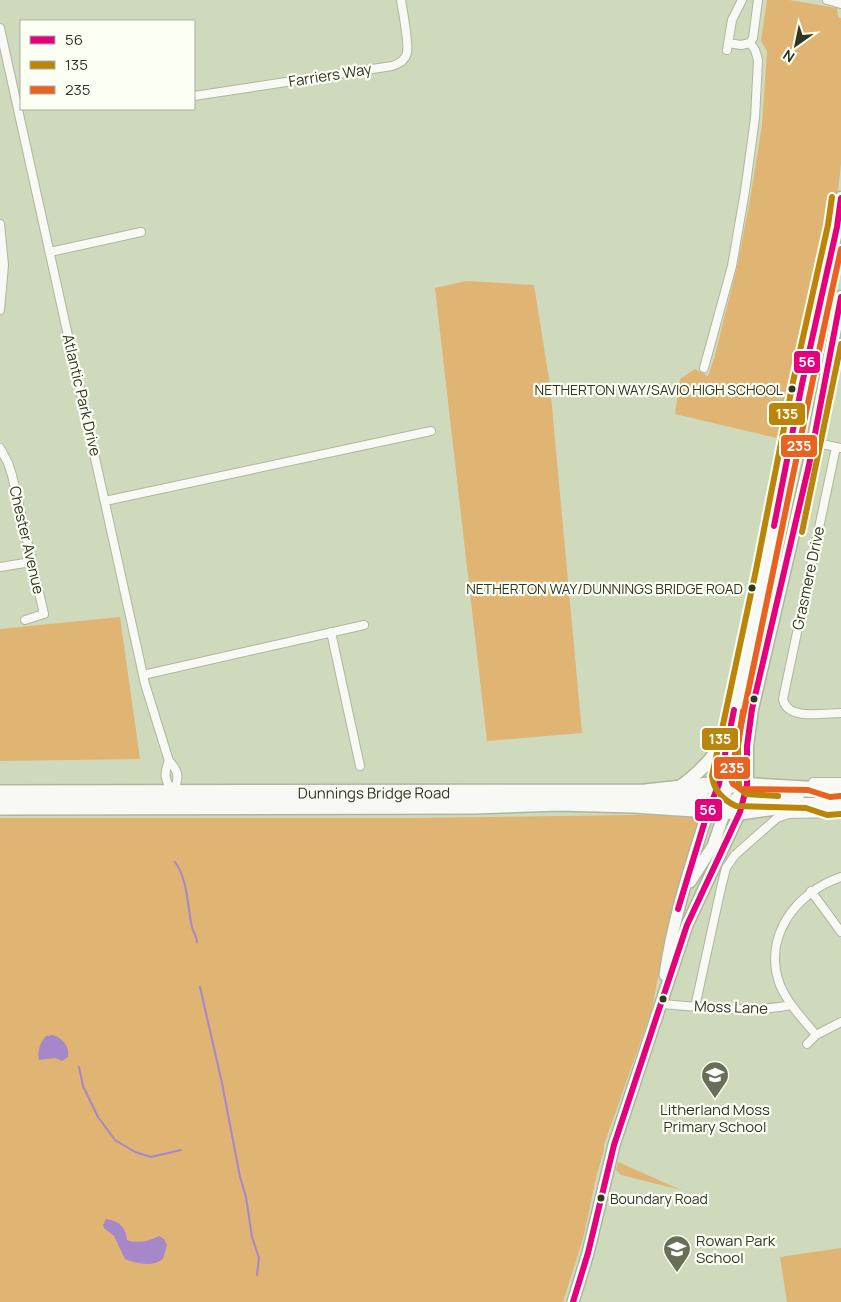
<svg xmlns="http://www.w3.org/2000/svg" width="841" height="1302" viewBox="0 0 841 1302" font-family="Manrope,sans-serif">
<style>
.green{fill:#e0b473}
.water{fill:#a687c9}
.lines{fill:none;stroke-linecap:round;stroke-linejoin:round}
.stream{stroke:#a687c9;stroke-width:2}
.street-casing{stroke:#afb69f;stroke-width:10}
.secondary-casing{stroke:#afb69f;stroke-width:14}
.primary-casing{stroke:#afb69f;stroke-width:15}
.highway-casing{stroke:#afb69f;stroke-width:18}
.street{stroke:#f8f9f5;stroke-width:8}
.secondary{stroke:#f8f9f5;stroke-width:11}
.primary{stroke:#f8f9f5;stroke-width:12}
.highway{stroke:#f8f9f5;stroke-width:15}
.bus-1-casing{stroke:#fbfff4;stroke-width:10}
.bus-2-casing{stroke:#fbfff4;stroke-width:10}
.bus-3-casing{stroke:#fbfff4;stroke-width:10}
.bus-1{stroke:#e5007d;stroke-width:6}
.bus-2{stroke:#bb840a;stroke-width:6}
.bus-3{stroke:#e86322;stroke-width:6}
.bus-dot{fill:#2f3621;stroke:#fbfff4;stroke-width:2}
.labels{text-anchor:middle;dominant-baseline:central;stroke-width:4.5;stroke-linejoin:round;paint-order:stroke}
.bus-label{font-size:14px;fill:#2f3621;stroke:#fbfff4;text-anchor:end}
.street-label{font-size:15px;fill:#2f3621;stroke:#fbfff4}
.poi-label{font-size:15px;fill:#2f3621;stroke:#fbfff4}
.line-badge{stroke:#fbfff4;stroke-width:2}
.badge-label{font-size:14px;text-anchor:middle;font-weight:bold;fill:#fff}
</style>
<rect width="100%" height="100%" fill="#cfd9bc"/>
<path class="green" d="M767,0h22l48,8 1,9 3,1v145l-3,29 -52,245 -9,1 -102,-24 5,-35 15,-10 13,7 6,-17 23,-92 13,-67 12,-75 5,-74 -6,-10z
M466,281l68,4 16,100 32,348 -95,8 -52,-453z
M120,617l20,142 -140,2v-132z
M700,814l-31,105 -17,90 -48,136v5l-7,24 -14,65 -20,63h-563v-484h413z
M618,1162l63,28 -60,-15 -5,-5z
M841,1248v54h-54l-7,-45z"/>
<path class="water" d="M53,1035c10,3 17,12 15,22l-6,4 -7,-3 -16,2c-2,-9 1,-17 7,-24z
M106,1219c13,2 20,8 21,21 10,4 23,1 32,-4l5,3 3,6 -4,14c-10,8 -26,5 -38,0l-11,-23 -10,-8 -1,-3z"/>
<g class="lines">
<path class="stream" d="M175,862c13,18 12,43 17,65 1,5 5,9 5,15
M200,987l22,96 18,94 6,20 6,40 7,21 -2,17
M79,1067l4,19 15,31 17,23 20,12 16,5 30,-7"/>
<g class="street-casing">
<path id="street" d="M827,0l14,4
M0,28l145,656 24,77c11,11 10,18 4,32
M728,43l13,2 9,-2 3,-5 5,-38
M727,50l5,-30 10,-20
M194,96l198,-30c7,-2 13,-5 15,-13 2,-11 -4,-40 -6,-53
M0,224l4,41 -4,45
M50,252l91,-20
M704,368l28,-102 13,-75 10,-73 3,-58 -3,-10 -5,-7
M813,442l28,6
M836,447l-53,252c4,22 41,14 58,14
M0,448l8,15 4,12 32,139 -19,6
M105,501l326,-70
M0,567l31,-5
M331,632l29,134
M143,675l221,-50
M169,761c-6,13 -4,20 4,31
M811,789l2,-7h28
M811,891l30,41
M661,1004c39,3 92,9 130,1
M695,1007l26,-119 5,-20 9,-13 42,-37 12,-4 52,-1
M816,1035c-13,-16 -28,-31 -36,-50 -18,-48 16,-93 61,-108
M807,1044l9,-9 25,-13"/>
</g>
<g class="secondary-casing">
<path id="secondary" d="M650,797l53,1 18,3
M690,882l23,-36 13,-38 17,-16
M665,975c8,-57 26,-110 43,-164
M573,1302l15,-49 26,-108 73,-220 53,-113"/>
</g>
<g class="primary-casing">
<path id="primary" d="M677,789c21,-15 35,-29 48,-50
M738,797l60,2
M711,808c24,-14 26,-57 31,-82
M708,811l11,-27 46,-212 29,-150 43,-195 4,-29
M740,812l7,-27v-39l5,-37 57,-244 32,-168"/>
</g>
<g class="highway-casing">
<g id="highway">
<path id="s1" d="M0,793l645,-1 74,-8 122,7"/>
<path d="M0,807l475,-1 84,-3 75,2 106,7 43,-6 58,-1"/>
</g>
</g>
<use href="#street" class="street"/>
<use href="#secondary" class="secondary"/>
<use href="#primary" class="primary"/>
<use href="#highway" class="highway"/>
<g class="bus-1-casing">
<path id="bus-1" d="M774,526l28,-142 35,-157 4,-29
M678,909l30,-98 11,-27 15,-74
M573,1302l15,-49 26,-108 73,-220 53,-113 7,-27v-39l5,-37 57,-244 32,-168"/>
</g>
<g class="bus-2-casing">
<path id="bus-2" d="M832,197l-4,28 -35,157 -37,188 -44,206c2,15 11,24 24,30l70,2 21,7 14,-1
M802,532l39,-188
M743,711l-5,35 1,42 7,6 32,2"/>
</g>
<g class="bus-3-casing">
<path id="bus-3" d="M840,796l-10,1 -22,-7 -67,-1 -8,-5 -3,-7c38,-176 72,-352 111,-528"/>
</g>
<use href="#bus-1" class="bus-1"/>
<use href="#bus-2" class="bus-2"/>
<use href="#bus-3" class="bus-3"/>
</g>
<defs>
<g id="school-pin" transform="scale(1.4375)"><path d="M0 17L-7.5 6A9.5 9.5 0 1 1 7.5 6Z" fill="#676f57" stroke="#fbfff4"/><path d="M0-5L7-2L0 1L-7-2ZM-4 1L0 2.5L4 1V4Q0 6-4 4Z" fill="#fff"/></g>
</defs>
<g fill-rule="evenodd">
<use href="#school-pin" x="715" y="1075"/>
<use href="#school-pin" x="677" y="1249"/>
</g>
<g class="bus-dot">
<circle cx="792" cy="389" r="4.5"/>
<circle cx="752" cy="588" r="4.5"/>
<circle cx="754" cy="699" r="4.5"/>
<circle cx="663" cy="999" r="4.5"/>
<circle cx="601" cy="1198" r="4.5"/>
</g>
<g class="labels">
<g class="bus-label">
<text x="783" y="389">NETHERTON WAY/SAVIO HIGH SCHOOL</text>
<text x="743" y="588">NETHERTON WAY/DUNNINGS BRIDGE ROAD</text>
<text x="610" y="1198" text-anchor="start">Boundary Road</text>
</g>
<g class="street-label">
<text transform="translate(330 75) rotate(-9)">Farriers Way</text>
<text transform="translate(82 395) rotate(77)">Atlantic Park Drive</text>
<text transform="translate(27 540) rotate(77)">Chester Avenue</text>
<text transform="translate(808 578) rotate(-78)">Grasmere Drive</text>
<text stroke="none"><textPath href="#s1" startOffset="374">Dunnings Bridge Road</textPath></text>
<text transform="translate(731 1007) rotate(2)">Moss Lane</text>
</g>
<g class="poi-label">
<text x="715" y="1109">Litherland Moss<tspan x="715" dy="17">Primary School</tspan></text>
<text x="696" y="1240" text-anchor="start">Rowan Park<tspan x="696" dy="17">School</tspan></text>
</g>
</g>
<g class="line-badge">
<rect x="793" y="350" width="28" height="24" rx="5" fill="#e5007d"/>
<rect x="768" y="402" width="38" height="24" rx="5" fill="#bb840a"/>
<rect x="780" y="434" width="38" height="24" rx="5" fill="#e86322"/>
<rect x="701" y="727" width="38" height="24" rx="5" fill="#bb840a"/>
<rect x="713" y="756" width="38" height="24" rx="5" fill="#e86322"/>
<rect x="694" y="798" width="29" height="24" rx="5" fill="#e5007d"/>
</g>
<g class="badge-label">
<text x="807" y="367">56</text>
<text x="787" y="419">135</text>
<text x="799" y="451">235</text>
<text x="720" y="744">135</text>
<text x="732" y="773">235</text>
<text x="708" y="815">56</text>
</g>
<rect x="20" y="20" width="175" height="90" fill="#fbfff4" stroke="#a9afa0"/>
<rect x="30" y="36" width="25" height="8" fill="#e5007d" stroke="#a9afa0"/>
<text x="65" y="45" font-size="15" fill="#2f3621">56</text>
<rect x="30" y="61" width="25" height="8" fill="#bb840a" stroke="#a9afa0"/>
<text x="65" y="70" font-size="15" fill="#2f3621">135</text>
<rect x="30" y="86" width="25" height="8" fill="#e86322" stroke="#a9afa0"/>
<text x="65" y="95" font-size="15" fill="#2f3621">235</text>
<g transform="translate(796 45) rotate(213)" stroke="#fbfff4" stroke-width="4" paint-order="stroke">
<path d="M0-4L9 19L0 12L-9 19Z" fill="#2f3621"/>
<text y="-8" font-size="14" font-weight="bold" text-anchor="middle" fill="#2f3621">N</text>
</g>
</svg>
